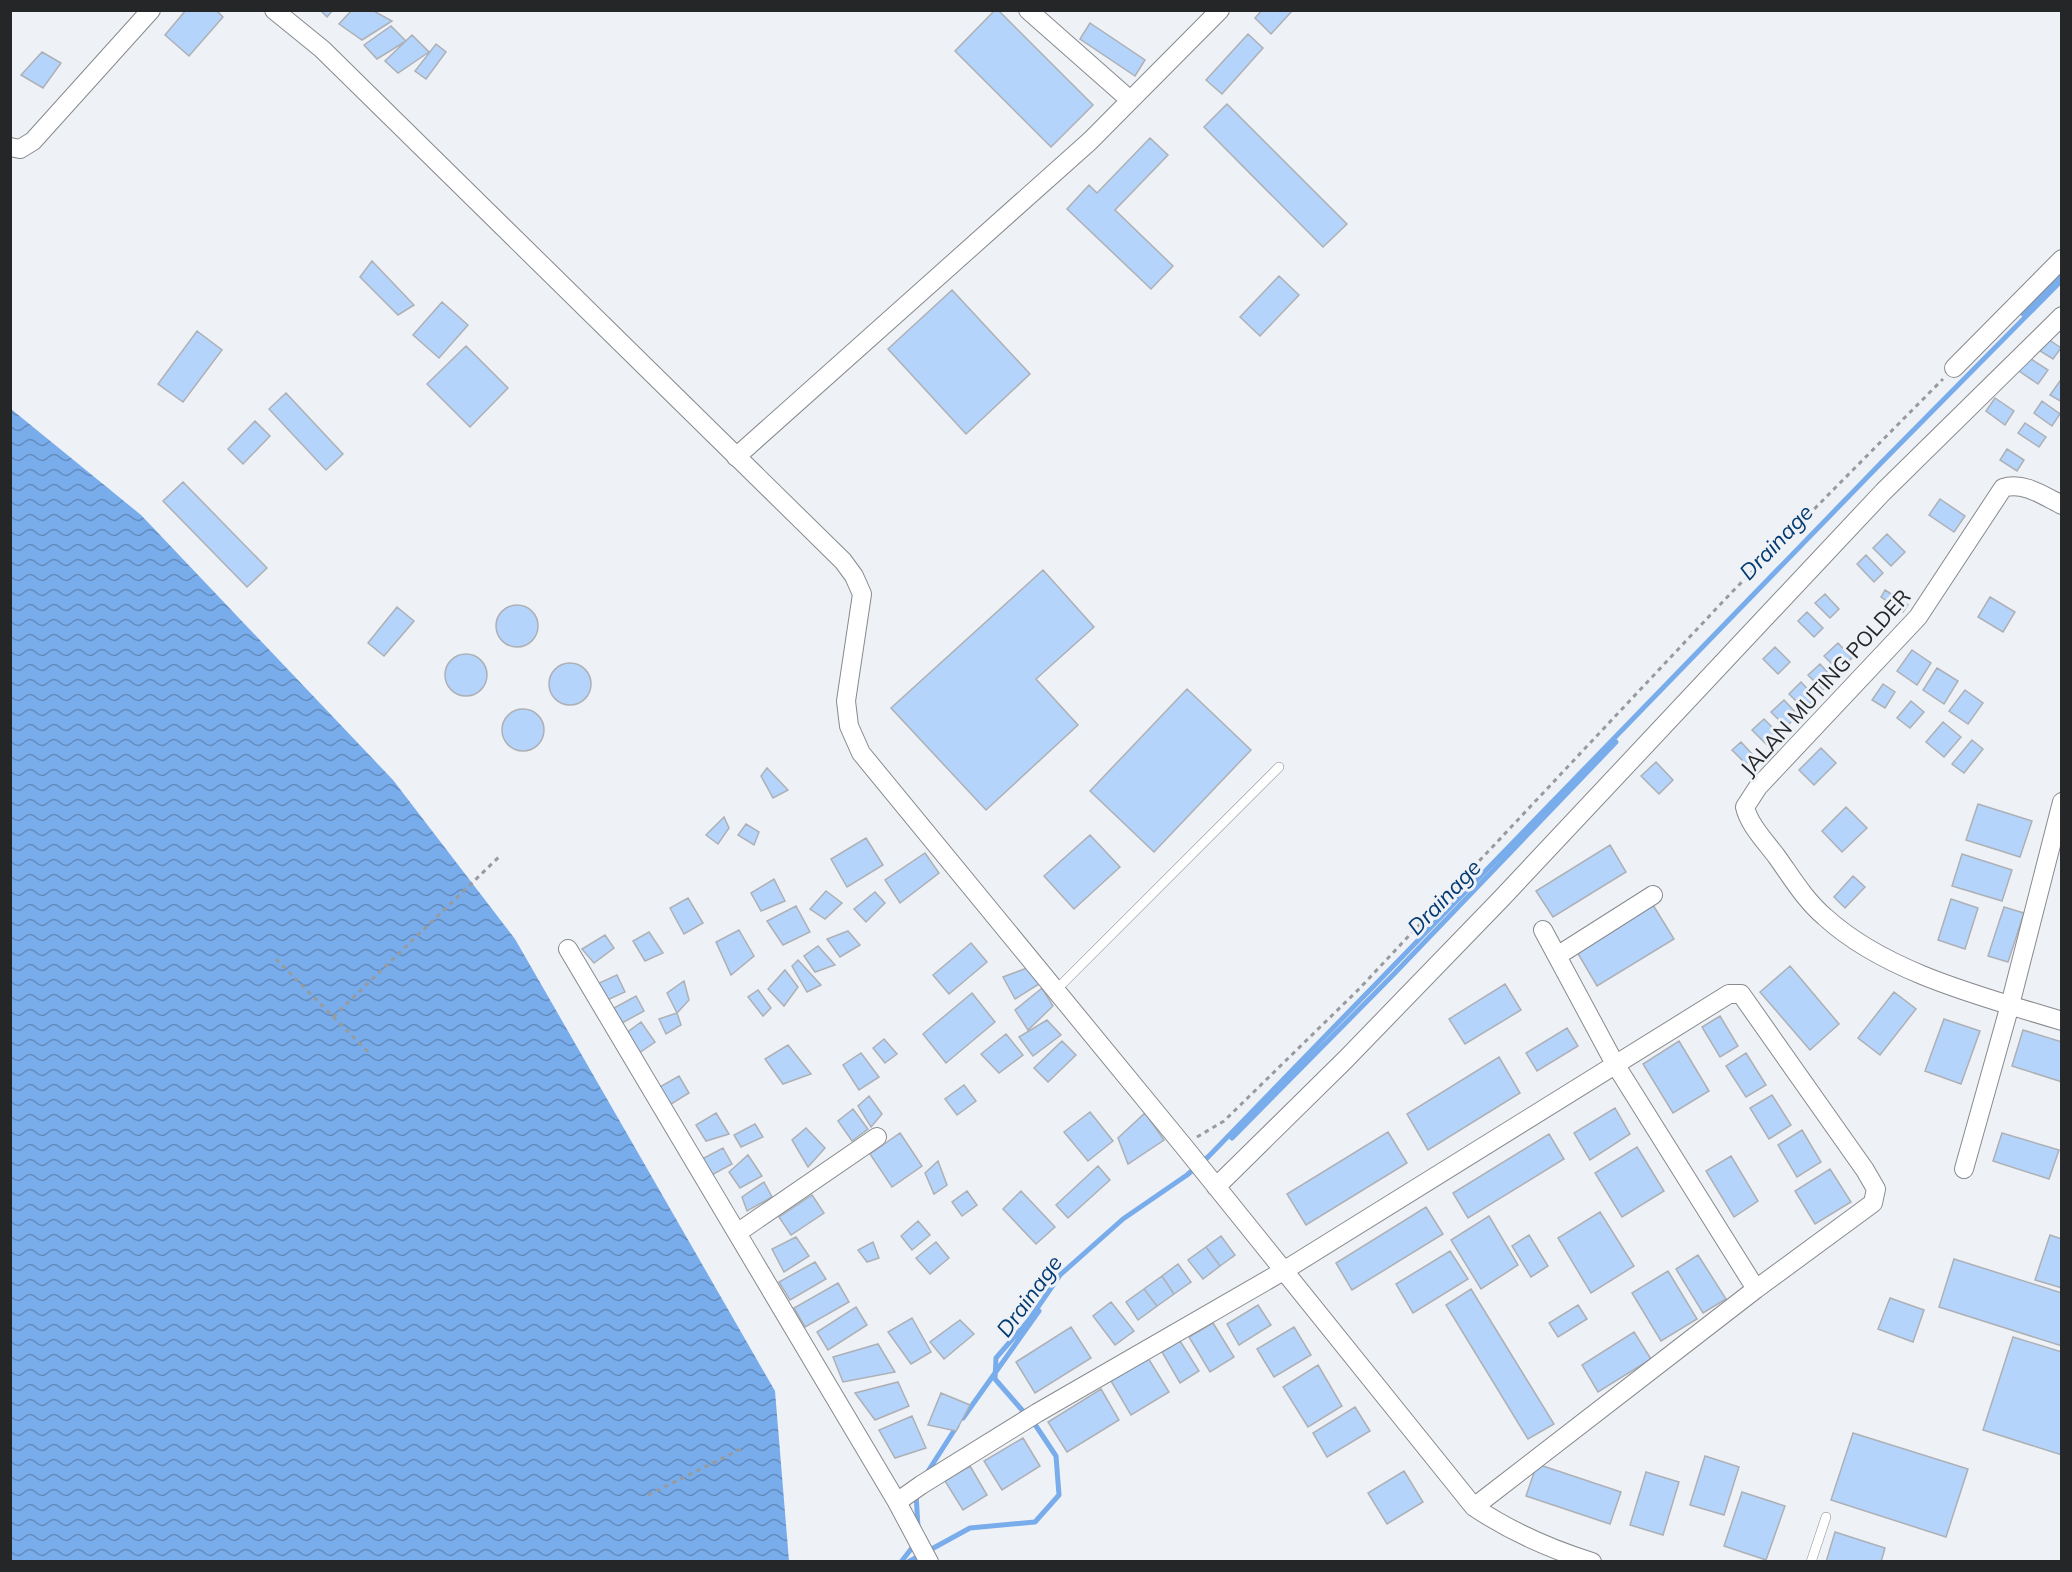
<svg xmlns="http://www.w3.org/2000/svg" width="2072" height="1572" viewBox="0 0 2072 1572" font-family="Mulish,sans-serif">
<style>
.water{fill:url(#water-waves)}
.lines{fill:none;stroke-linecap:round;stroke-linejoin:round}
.stream{stroke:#79aceb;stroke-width:5}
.building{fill:#b5d4fb;stroke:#adb0b5;stroke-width:1.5}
.service-casing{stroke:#878a8e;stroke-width:10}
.minor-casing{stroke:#878a8e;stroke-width:20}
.path{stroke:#989b9e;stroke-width:3;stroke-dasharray:4.5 4.5;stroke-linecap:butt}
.service{stroke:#fff;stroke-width:9}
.minor{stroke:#fff;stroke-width:18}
.labels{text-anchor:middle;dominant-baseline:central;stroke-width:6;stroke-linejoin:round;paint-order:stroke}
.street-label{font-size:21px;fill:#242627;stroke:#eef1f6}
.water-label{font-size:22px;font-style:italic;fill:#033a72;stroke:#eef1f6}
</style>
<defs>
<pattern id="water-waves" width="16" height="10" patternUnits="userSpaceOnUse" patternTransform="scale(1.5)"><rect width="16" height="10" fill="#79aceb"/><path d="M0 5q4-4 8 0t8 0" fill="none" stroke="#638cbe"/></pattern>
</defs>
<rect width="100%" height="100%" fill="#eef1f6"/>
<path class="water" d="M11,409l130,106 252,265 122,159 260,452 14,170h-778z"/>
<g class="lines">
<path class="stream" d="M2023,314l39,-40
M1232,1138l161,-163 223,-233
M963,1418l76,-107
M925,1476l32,-50
M916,1494l2,33
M901,1562l14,-18
M908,1562l62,-34 65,-6 24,-27 -3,-39 -20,-30 -41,-47 1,-21 33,-38 31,-45 63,-56 64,-44 21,-18 674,-695 180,-182"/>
</g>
<path class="building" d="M186,10h30l7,7 -34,39 -24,-21z
M320,10h13l-6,7z
M352,10h20l20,11 -30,19 -23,-16z
M995,10h3l95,95 -42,42 -96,-96z
M1262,10h31l-22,24 -16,-16z
M1090,23l55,37 -10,16 -55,-37z
M391,26l15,15 -29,18 -13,-14z
M1248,34l15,14 -41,46 -16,-14z
M412,35l17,17 -31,21 -13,-12z
M436,44l10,8 -20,27 -11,-8z
M42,52l19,11 -18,25 -22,-13z
M1227,104l120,120 -24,23 -119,-120z
M1150,138l18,17 -53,55 58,56 -22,23 -84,-80 22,-24 8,8z
M372,261l42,44 -16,10 -38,-38z
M1279,276l20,19 -39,41 -20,-19z
M952,290l78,84 -64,60 -78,-85z
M442,302l26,23 -29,33 -26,-23z
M197,331l25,19 -39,52 -25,-18z
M2045,337l16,11 -8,11 -16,-10z
M466,346l42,42 -38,39 -43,-43z
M2028,357l20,13 -10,14 -19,-13z
M2060,381l2,1v20l-12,-7z
M286,393l57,61 -17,16 -57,-61z
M1995,398l19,13 -9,14 -19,-14z
M2042,401l18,13 -8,12 -18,-13z
M255,421l15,15 -27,28 -15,-15z
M2025,423l21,14 -7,10 -21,-14z
M2007,449l17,11 -7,11 -17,-11z
M183,482l84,86 -20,19 -84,-86z
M1940,499l25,17 -11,16 -25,-17z
M1887,534l18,18 -14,14 -18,-18z
M1866,555l17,18 -9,9 -17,-18z
M1043,570l51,57 -58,52 42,46 -92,85 -95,-102z
M1885,590l23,15 -5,7 -22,-15z
M1825,594l14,15 -9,9 -15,-15z
M1990,597l25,15 -12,20 -25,-15z
M496 626a21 21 0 1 1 42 0a21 21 0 1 1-42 0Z
M397,607l17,14 -30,35 -16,-13z
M1807,612l16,16 -9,9 -16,-16z
M1838,643l14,15 -13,13 -15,-15z
M1775,647l15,15 -12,12 -15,-15z
M1912,650l19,13 -14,22 -20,-14z
M445 675a21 21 0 1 1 42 0a21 21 0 1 1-42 0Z
M549 684a21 21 0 1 1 42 0a21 21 0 1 1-42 0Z
M1820,664l14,15 -11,11 -15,-15z
M1937,668l21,13 -14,23 -21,-14z
M1801,682l15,16 -12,11 -15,-15z
M1883,684l12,8 -10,16 -13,-8z
M1187,689l64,61 -97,102 -64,-61z
M1965,690l18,13 -15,21 -19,-13z
M1784,700l14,15 -12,12 -15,-15z
M1911,701l13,11 -14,16 -13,-10z
M502 730a21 21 0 1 1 42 0a21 21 0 1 1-42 0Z
M1764,719l15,15 -12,11 -15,-15z
M1943,722l18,15 -17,20 -18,-15z
M1972,740l11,9 -19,24 -12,-9z
M1741,742l13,14 -8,8 -14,-14z
M1821,748l15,15 -22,22 -15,-15z
M1656,762l17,18 -14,14 -18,-18z
M767,768l21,22 -15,8 -12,-22z
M1978,804l54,17 -12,36 -54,-17z
M1846,807l21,21 -25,24 -20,-21z
M724,817l5,11 -11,16 -12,-9z
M746,824l13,8 -5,13 -16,-10z
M1090,835l30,32 -46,42 -30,-33z
M866,838l17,27 -36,22 -16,-28z
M1610,845l16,27 -73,45 -17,-26z
M925,853l14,20 -39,30 -15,-23z
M1962,854l50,16 -10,31 -50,-15z
M1853,876l12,11 -20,21 -11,-11z
M774,879l11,22 -24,10 -10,-18z
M826,891l16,12 -17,16 -15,-10z
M875,892l10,11 -19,19 -12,-13z
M688,898l15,25 -19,11 -14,-26z
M1951,899l27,9 -13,41 -27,-9z
M1653,905l21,34 -77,47 -20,-34z
M796,906l14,26 -27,13 -16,-24z
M2004,907l20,6 -16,49 -20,-6z
M739,930l15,26 -23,19 -15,-33z
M848,931l12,14 -20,12 -13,-18z
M649,932l14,21 -18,8 -12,-20z
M605,935l9,13 -20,15 -12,-14z
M971,943l16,19 -38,32 -16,-19z
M818,946l17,19 -20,7 -11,-16z
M798,960l23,25 -14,7 -15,-26z
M1790,966l49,58 -29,26 -50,-58z
M1027,968l12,16 -24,15 -12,-22z
M785,970l13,17 -14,19 -16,-17z
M617,975l8,17 -20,9 -8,-17z
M684,981l5,19 -12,13 -10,-20z
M1505,984l16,26 -56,34 -16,-25z
M1042,988l11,18 -25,24 -13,-20z
M758,990l13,18 -8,8 -15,-19z
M1894,992l22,17 -36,46 -22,-17z
M972,993l23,29 -49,41 -23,-29z
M636,996l8,15 -22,12 -8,-15z
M677,1013l4,12 -15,9 -7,-15z
M1720,1016l18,30 -18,11 -18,-30z
M1944,1019l36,12 -19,53 -36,-13z
M1047,1020l14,15 -28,21 -14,-19z
M641,1022l14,20 -16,11 -14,-19z
M1567,1028l11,18 -41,25 -11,-18z
M2023,1030l39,12v40l-50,-16z
M1006,1034l17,21 -24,18 -18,-19z
M884,1039l13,15 -12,9 -12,-15z
M1062,1041l14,14 -28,27 -14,-14z
M1679,1041l30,50 -36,22 -30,-49z
M788,1045l23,29 -28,10 -18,-25z
M861,1053l18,24 -20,13 -16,-25z
M1746,1053l20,32 -20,12 -20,-31z
M1499,1057l21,36 -92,57 -21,-36z
M679,1076l10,17 -21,13 -10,-18z
M964,1085l12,16 -19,14 -12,-16z
M1772,1095l19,30 -22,14 -19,-31z
M869,1096l13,18 -11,13 -13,-21z
M1615,1108l15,26 -40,26 -16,-27z
M853,1109l15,20 -16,12 -14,-20z
M1090,1112l23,29 -25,20 -24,-29z
M716,1113l13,21 -23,7 -10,-16z
M1145,1113l19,27 -36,24 -10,-26z
M755,1124l8,13 -22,10 -7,-12z
M806,1128l19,20 -17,19 -16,-27z
M1802,1130l19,32 -24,15 -19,-32z
M1388,1132l19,31 -101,62 -19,-31z
M900,1133l22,33 -30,21 -22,-33z
M2002,1133l57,17 -10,29 -56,-18z
M1549,1134l15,25 -96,59 -15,-25z
M1637,1147l27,44 -42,26 -27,-44z
M723,1148l9,16 -22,12 -8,-17z
M748,1155l14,21 -22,12 -11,-16z
M1731,1156l27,45 -24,16 -28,-46z
M938,1161l9,24 -13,9 -9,-21z
M1098,1166l12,14 -42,38 -12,-13z
M1830,1169l21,33 -36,22 -20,-33z
M764,1182l8,15 -25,14 -5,-14z
M967,1191l10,14 -15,11 -10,-14z
M1021,1191l34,36 -19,17 -33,-35z
M812,1195l12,18 -33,22 -12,-18z
M1426,1207l17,27 -91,56 -16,-27z
M1600,1212l34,54 -43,27 -33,-55z
M1489,1216l29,49 -37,24 -30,-49z
M918,1221l12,14 -18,15 -11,-14z
M1529,1235l19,31 -17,11 -19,-31z
M2050,1235l12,4v49l-27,-8z
M1221,1236l14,19 -15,11 -14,-19z
M796,1237l13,19 -25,16 -12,-23z
M873,1242l6,16 -12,4 -9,-12z
M936,1242l13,16 -19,16 -14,-16z
M1206,1247l14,19 -17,13 -15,-19z
M1450,1251l18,28 -55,34 -17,-29z
M1698,1255l28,44 -23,14 -27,-44z
M1954,1259l108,34v53l-123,-39z
M815,1262l11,17 -36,21 -11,-18z
M1178,1264l13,18 -17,12 -12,-18z
M1668,1271l29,48 -36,22 -29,-48z
M1162,1276l12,18 -17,12 -13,-17z
M838,1283l11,19 -44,25 -11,-19z
M1144,1289l13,17 -19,14 -12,-18z
M1471,1289l83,135 -26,15 -82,-134z
M1890,1298l34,12 -11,32 -35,-13z
M1111,1302l23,29 -19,14 -22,-29z
M1258,1305l13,20 -32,20 -12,-21z
M1578,1305l9,14 -29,18 -9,-14z
M856,1307l11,18 -39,25 -11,-18z
M912,1318l19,34 -20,12 -23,-32z
M960,1320l14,14 -30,25 -14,-17z
M1213,1323l21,34 -24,15 -21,-35z
M1071,1327l20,31 -56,35 -19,-31z
M1294,1327l17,28 -37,22 -17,-28z
M1634,1332l17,27 -53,33 -16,-27z
M2013,1337l49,15v103l-79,-25z
M1180,1341l19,30 -19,12 -18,-31z
M878,1344l17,28 -52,10 -10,-25z
M1148,1358l21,34 -38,23 -20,-34z
M1318,1365l24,41 -34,21 -25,-40z
M898,1382l11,24 -34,14 -20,-27z
M1101,1389l18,31 -52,32 -19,-30z
M941,1393l29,12 -14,26 -28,-6z
M1355,1407l15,24 -43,26 -14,-24z
M912,1416l14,32 -31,10 -16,-28z
M1853,1433l115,36 -22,68 -115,-37z
M1023,1438l17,28 -38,24 -18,-29z
M1705,1456l34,11 -15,48 -34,-10z
M1537,1464l84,28 -11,32 -84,-28z
M970,1466l17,29 -24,15 -18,-29z
M1404,1471l19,31 -36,22 -19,-31z
M1646,1472l33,10 -16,53 -33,-10z
M1742,1492l43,14 -19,54 -42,-14z
M1835,1532l50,16 -4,14h-55z"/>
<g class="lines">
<g class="service-casing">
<path id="service" d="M1056,990l223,-223
M1811,1562l15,-45"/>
</g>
<g class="minor-casing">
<path id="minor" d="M274,10l48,39 521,512 11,15 8,18 -16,107 3,25 12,27 325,396 288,358c36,24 76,42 118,55
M1028,10l102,90
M10,147l10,2 13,-8 118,-131
M1954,368l108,-109
M736,457l354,-316 130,-131
M2062,505c-18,-9 -39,-24 -59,-17l-85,129 -160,170 -13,20c4,18 21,35 32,50 15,21 28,43 48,60 61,56 159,80 237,104
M1543,930l72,134 141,225
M568,949l329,553 32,60
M1557,956l96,-61
M1964,1169l46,-164 52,-203
M1216,1187l130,-128 154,-159 383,-408 179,-176
M737,1233l140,-96
M897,1502l24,-17 116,-72 248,-143 444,-276h12l124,176 11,19 -3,14 -117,86 -282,218"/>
</g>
<path class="path" d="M276,959l95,96
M333,1017l168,-162
M1197,1137l27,-16 134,-131 373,-397 212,-214
M648,1495l93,-46"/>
<use href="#service" class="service"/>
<use href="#minor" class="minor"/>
</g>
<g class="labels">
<g class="street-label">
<text transform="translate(1825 682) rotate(-48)">JALAN MUTING POLDER</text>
</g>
<g class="water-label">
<text transform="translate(1776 542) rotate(-46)">Drainage</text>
<text transform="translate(1444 897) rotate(-46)">Drainage</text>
<text transform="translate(1029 1296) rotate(-54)">Drainage</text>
</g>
</g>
<rect width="2072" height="1572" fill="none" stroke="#242627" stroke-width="24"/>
</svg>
